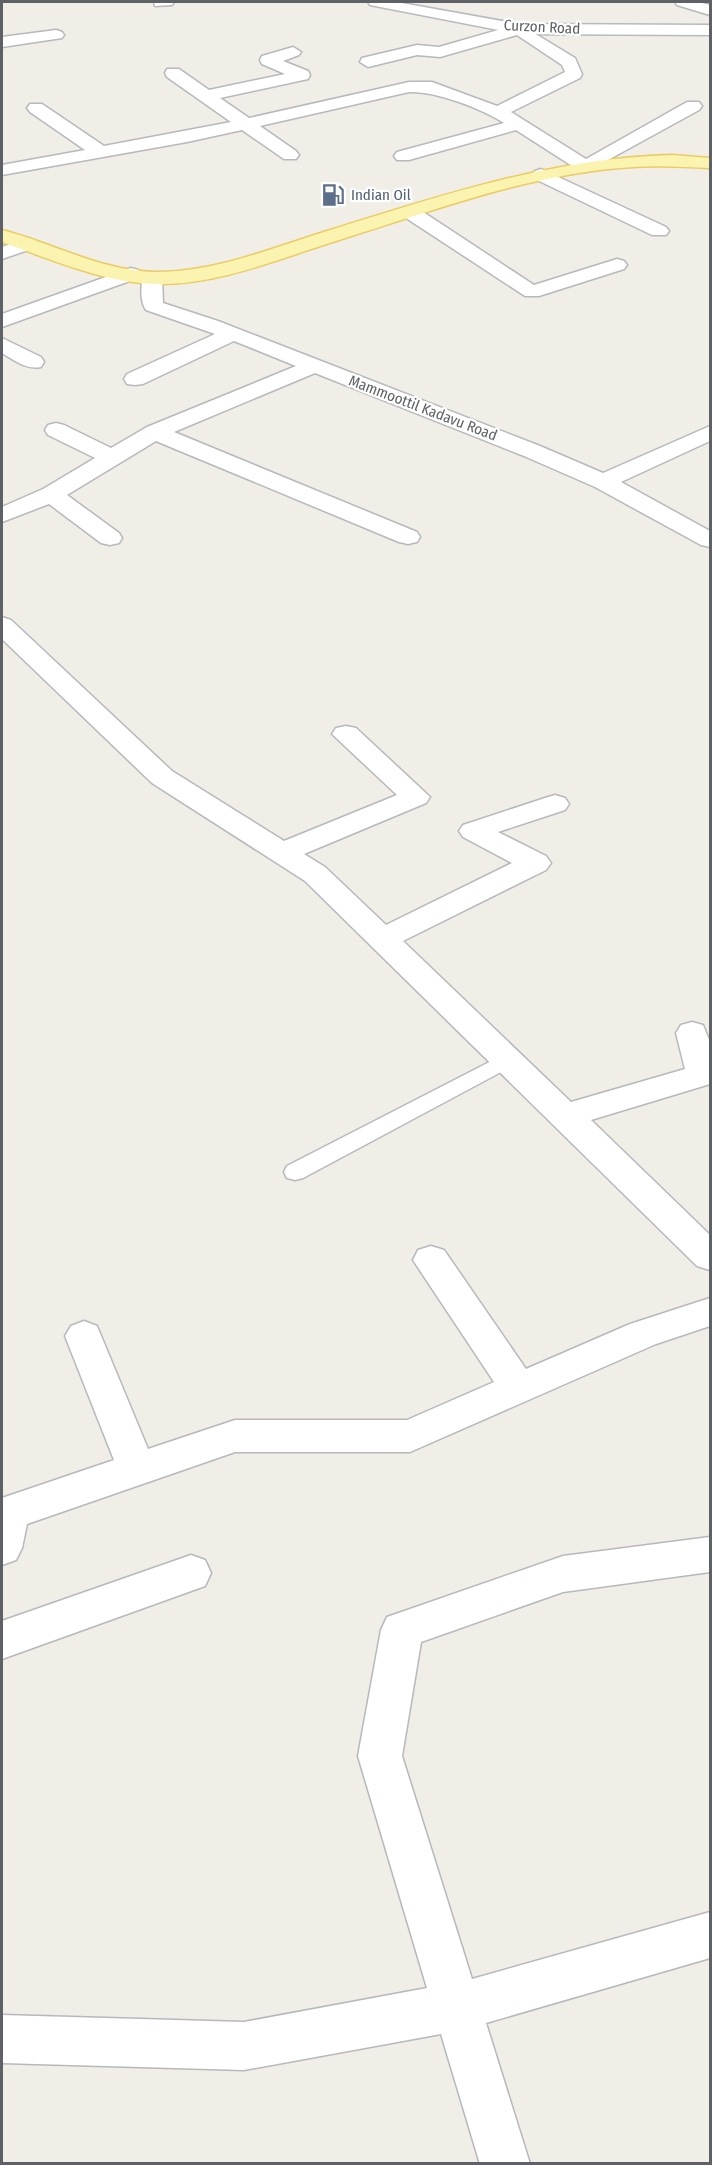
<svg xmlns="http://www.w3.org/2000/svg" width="712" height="2165" viewBox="0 0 712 2165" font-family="'Fira Sans Condensed',sans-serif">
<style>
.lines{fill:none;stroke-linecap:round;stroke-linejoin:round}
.service-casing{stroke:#b7b8bc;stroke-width:3}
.minor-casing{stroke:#b7b8bc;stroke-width:3}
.secondary-casing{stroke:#b8babf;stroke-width:3}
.primary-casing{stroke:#ebcc64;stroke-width:3}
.service{fill:#fff;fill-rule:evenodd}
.minor{fill:#fff;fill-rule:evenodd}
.secondary{fill:#fff;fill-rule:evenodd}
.primary{fill:#fbf3b0;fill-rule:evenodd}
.labels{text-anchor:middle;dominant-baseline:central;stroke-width:4.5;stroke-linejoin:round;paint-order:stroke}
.far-street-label{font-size:15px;fill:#5e6166;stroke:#fff}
.far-service-label{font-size:15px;fill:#4e5e75;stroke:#fff;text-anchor:start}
</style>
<rect width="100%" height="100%" fill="#f0eee7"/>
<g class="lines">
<g class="service-casing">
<path id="service" d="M507,1053l7,2 3,5 -3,5 -211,113 -8,2 -8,-2 -3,-6 3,-6z"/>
</g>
<g class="minor-casing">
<path id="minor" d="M154,2h20l-2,3 -17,1z
M675,2h23l12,3v10l-33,-10z
M519,24l56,34 7,16 -2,4 -69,34 75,47 101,-57h12l3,4 -3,4 -113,62 -6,-1 -64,-41 -107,30h-12l-3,-4 3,-4 107,-29c-23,-15 -69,-32 -95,-31l-149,34 36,25 3,4 -3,4h-12l-42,-29 -55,12 -185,33v-10l83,-15 -55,-38 -3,-4 3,-4h12l62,42 127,-24 -64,-45 -2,-4 2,-4h12l30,21 76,-16 -23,-10 -2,-4 2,-4 31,-9 8,5 -2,3 -16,6 25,10 2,4 -2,4 -88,19 29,20 160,-36h23l65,24 68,-34 -3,-7 -45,-30 -77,22 -23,-2 -49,12 -8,-5 2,-4 55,-13 22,2z
M56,30l6,2 2,3 -2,3 -60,9v-10z
M541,169l125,58 3,4 -3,4h-14l-117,-56 -3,-4 3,-4z
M410,206l7,2 117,77 83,-26 7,2 3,4 -3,4 -85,27h-14l-122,-80 -2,-4 2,-4z
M27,238l7,2 3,4 -3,4 -32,11v-12z
M131,268l7,2 3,4 -3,4 -136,49v-13z
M152,272l7,2 3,4 1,25 55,18 322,125 63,27 107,-47v15l-89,41 89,49v16l-9,-2 -106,-58 -71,-31 -209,-83 -141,59 243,100 3,5 -3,5 -9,2 -9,-2 -243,-101 -89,54 52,38 3,5 -3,5 -9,2 -9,-2 -52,-39 -47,18v-15l41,-18 52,-31 -47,-23 -3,-5 3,-5 8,-2 8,2 47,23 36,-21 149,-61 -62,-25 -91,43 -8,1 -8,-1 -3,-5 3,-5 88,-40 -69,-24c-6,-8 -6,-28 -1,-36z
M2,338l39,19 3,5 -3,5c-15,3 -27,-7 -39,-14z
M2,617l9,3 161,151 112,70 113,-46 -65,-61 4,-6 10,-2 10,2 74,69 -4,6 -122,51 21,13 61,58 126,-62 -49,-26 -4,-6 4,-6 82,-27 10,-3 10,3 4,6 -4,6 -67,22 48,24 5,7 -5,7 -143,71 168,161 114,-33 -9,-36 5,-8 11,-3 11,3 7,17v42l-119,36 119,115v35l-13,-4 -392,-385 -153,-98 -150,-144z
M431,1246l13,4 82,119 104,-45 80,-26v28l-54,18 -246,108h-175l-208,72 -5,24 -6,12 -14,5v-67l112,-38 -49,-124 6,-10 13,-5 13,5 51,123 87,-29h172l87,-38 -81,-122 5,-10z
M710,1537v35l-147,20 -142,50 -19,114 70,223 238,-67v46l-224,65 44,141h-50l-39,-130 -197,36 -242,-7v-48l242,7 183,-34 -69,-232 23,-126 6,-13 176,-61z
M191,1555l14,5 6,13 -6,13 -203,73v-38z"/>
</g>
<g class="secondary-casing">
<path id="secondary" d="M368,2h28l123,22 191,1v10l-191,-1 -149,-29z"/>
</g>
<g class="primary-casing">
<path id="primary" d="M672,155l38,3v10c-25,-1 -51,-3 -77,-1 -101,6 -198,43 -294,73 -58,18 -123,46 -185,44 -52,-2 -104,-25 -152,-42v-12c51,13 99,41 153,42 58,1 117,-24 172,-41 113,-35 225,-73 345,-76z"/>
</g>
<use href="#service" class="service"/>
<use href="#minor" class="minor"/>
<use href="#secondary" class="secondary"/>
<use href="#primary" class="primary"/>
</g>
<defs>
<g id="fuel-bare" transform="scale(1.8)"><path d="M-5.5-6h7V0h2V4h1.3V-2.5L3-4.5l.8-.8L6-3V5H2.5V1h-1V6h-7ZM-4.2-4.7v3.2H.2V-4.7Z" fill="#5c6f8a" stroke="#fff" stroke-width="2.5" paint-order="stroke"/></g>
</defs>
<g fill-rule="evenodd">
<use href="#fuel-bare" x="333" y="195"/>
</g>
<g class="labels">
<g class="far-street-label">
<text transform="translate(542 27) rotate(3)">Curzon Road</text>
<text transform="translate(423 408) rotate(21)">Mammoottil Kadavu Road</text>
</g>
<g class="far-service-label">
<text x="351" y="195">Indian Oil</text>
</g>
</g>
<rect width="712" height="2165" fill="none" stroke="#5e6166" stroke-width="6"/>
</svg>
